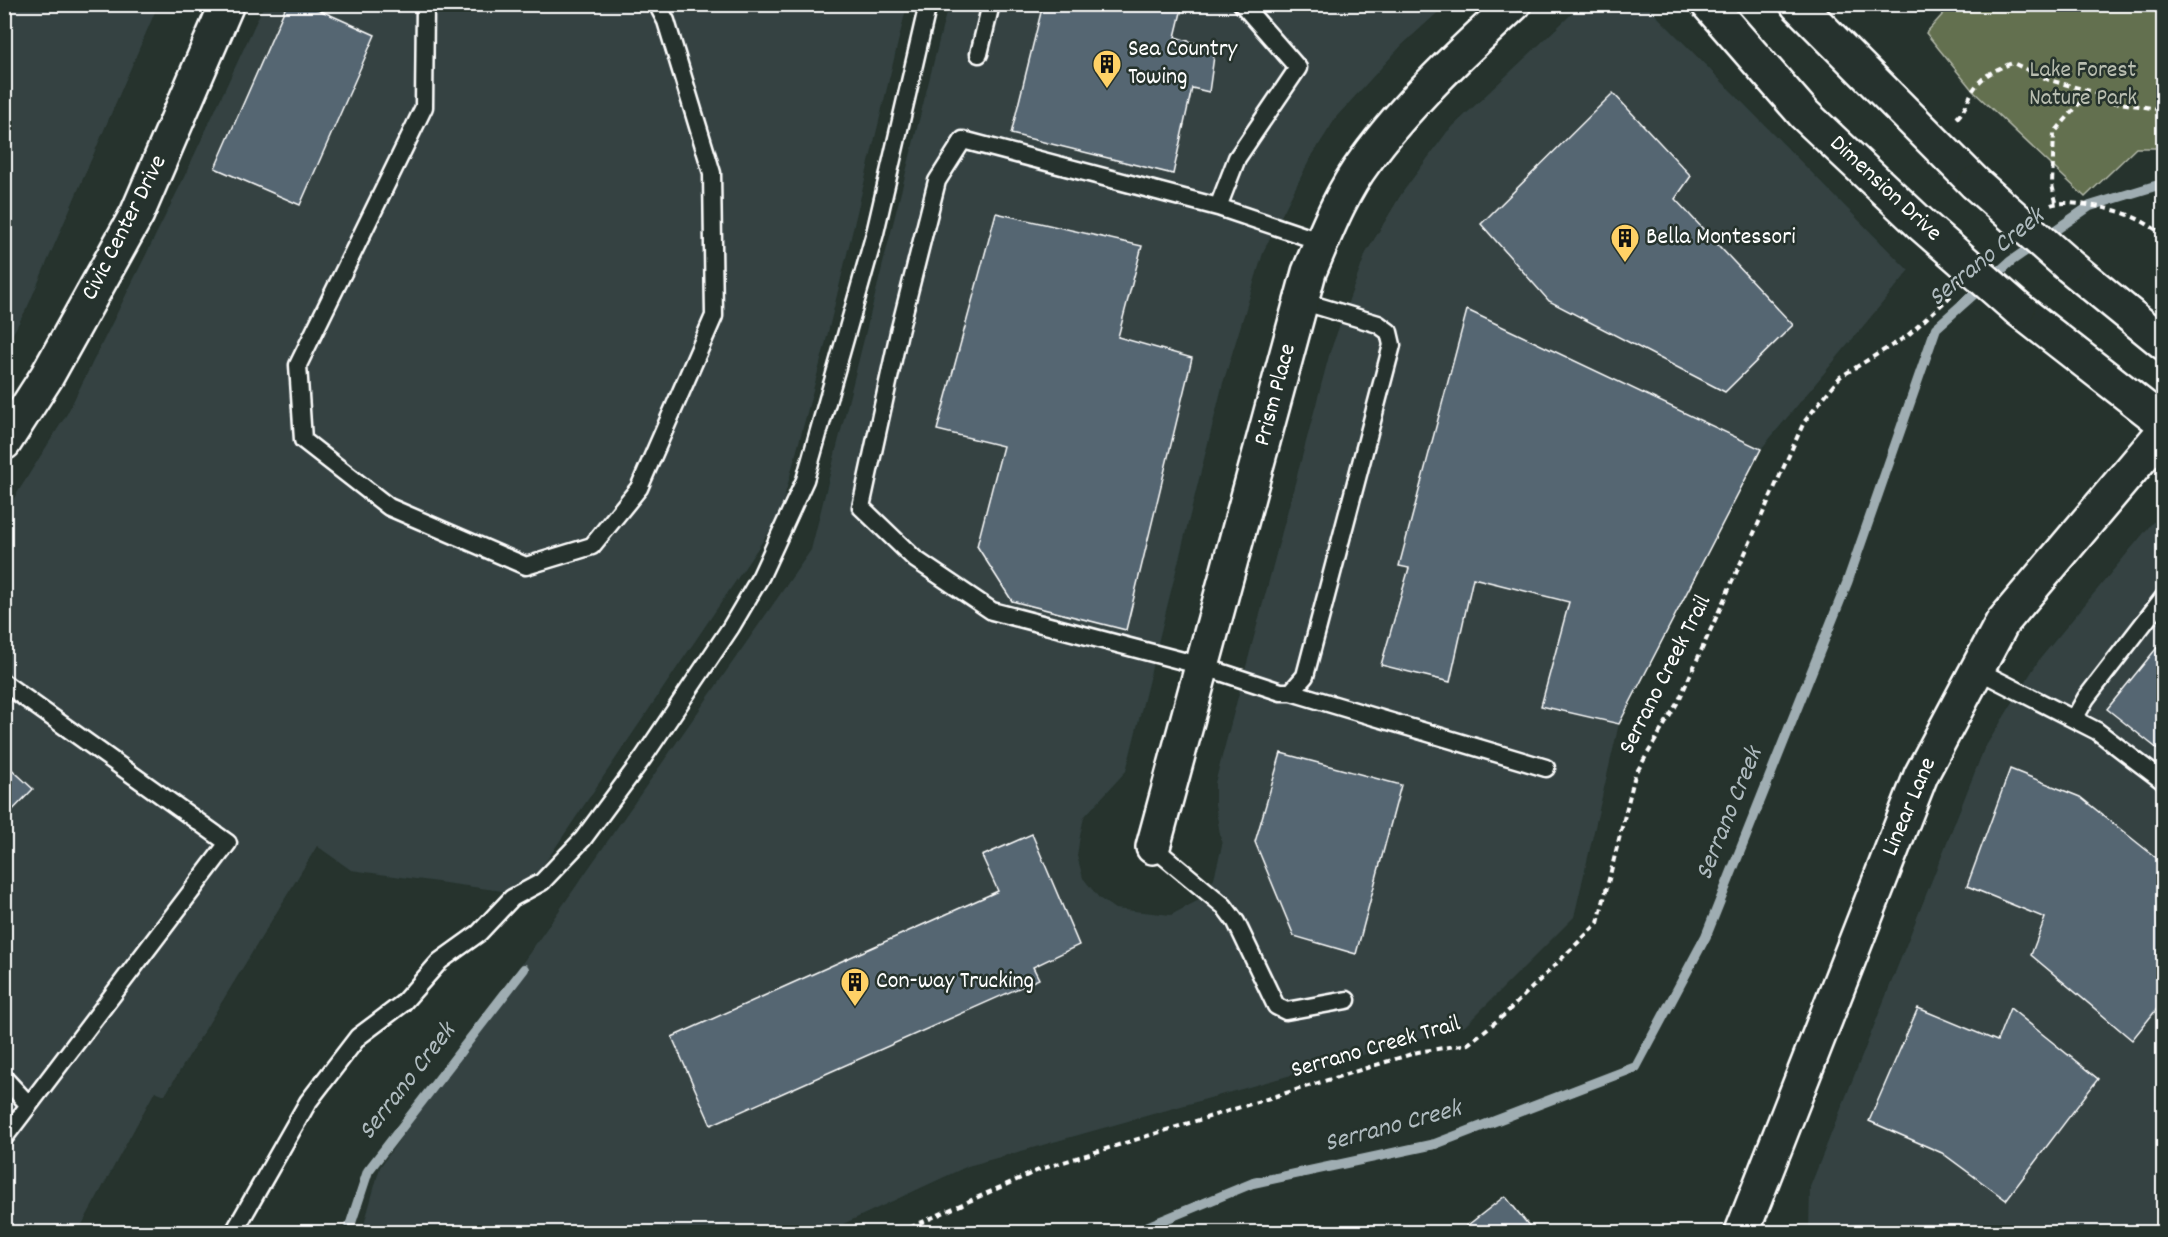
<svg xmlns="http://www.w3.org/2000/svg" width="2168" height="1237" viewBox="0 0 2168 1237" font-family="Dekko,sans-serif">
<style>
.built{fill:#344242}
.green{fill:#636f50;stroke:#b1b7a8;stroke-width:1.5}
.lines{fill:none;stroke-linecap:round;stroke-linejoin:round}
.stream{stroke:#9fadb2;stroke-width:10}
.building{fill:#556672;stroke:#fff;stroke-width:1.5}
.service-casing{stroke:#fff;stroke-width:21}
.minor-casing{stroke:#fff;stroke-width:38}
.tertiary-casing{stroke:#fff;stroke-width:38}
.secondary-casing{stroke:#fff;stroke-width:38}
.path{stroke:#fff;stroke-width:4;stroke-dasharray:6 4.5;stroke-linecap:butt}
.service{stroke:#26332d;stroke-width:16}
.minor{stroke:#26332d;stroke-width:33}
.tertiary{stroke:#26332d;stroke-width:33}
.secondary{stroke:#26332d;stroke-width:33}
.secondary-bridge-casing{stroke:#fff;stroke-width:38;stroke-linecap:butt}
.secondary-bridge{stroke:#26332d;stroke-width:33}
.labels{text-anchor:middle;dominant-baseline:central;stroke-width:5;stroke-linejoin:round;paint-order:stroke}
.poi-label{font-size:24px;fill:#fff;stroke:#26332d;text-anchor:start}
.park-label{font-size:24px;fill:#b9beb0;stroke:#26332d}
.street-label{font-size:24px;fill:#fff;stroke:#26332d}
.water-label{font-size:26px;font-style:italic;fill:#afbbbf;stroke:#26332d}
</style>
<rect width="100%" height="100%" fill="#26332d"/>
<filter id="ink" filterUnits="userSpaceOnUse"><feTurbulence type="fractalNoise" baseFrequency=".0167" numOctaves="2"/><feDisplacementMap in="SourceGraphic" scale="12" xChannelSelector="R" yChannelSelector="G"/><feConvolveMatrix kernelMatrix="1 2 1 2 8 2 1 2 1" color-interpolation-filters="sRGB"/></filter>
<g filter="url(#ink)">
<path class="built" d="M5,4l153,1 -130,301 -23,42z
M264,5h643l-83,344 -45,168 -255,377 -173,-24 -34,-24 -152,249 -10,-4 -77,141h-73l-1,-718 63,-100 112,-226z
M948,5h498l-44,40 -65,71 -27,43 -46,91 -41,133 -97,388 -42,46 -4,19 -3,20 6,22 16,20 16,11 56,6 26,-14 11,-10 6,-13 8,-32 -7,-42v-21l115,-431 36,-99 36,-60 45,-61 134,-127h65l263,266 -148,178 -142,275 -45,193 -109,109 -497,140 -142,66h-464l18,-65 431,-617z
M2163,521v711h-354l1,-45 174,-438 55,-89 114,-138z"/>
<path class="green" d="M1951,5h212v143h-27l-51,49 -112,-106 -47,-58z"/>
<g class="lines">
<path class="stream" d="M348,1232l20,-61 156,-202
M1134,1232l119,-49 182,-39 201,-77 70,-131 141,-353 89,-255 75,-67 79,-55 65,-20 9,1"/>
</g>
<path class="building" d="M287,4h19l69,31 -75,170 -85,-37z
M1043,4h140l-8,33 40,12 -6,43 -17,-4 -19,86 -162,-40z
M1613,93l78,83 -16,23 118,126 -68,67 -176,-91 -68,-77z
M996,213l146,33 -24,91 74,21 -66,272 -114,-29 -35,-55 26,-100 -66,-16z
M1467,310l294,139 -142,275 -78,-18 28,-104 -96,-24 -23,104 -69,-17 28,-97 -10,-2z
M2164,639v115l-57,-45z
M1281,753l120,32 -45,169 -62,-18 -39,-94z
M4,762l29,27 -29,30z
M2010,769l70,28 84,67v136l-32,40 -101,-85 14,-37 -78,-32z
M1032,834l47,111 -46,22 6,12 -328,146 -39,-88 326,-146 -16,-35z
M1918,1008l79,33 13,-33 88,71 -92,121 -64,-47 -73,-32z
M1505,1196l29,36h-75z"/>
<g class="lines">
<g class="service-casing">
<path id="service" d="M425,4l-1,103 -126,258 5,75 86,67 137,59 66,-20 47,-58 75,-172 -2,-143 -46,-152 -9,-17
M1242,4l56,64 -61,90 -19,49 104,35
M979,54l12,-50
M1218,207l-255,-67 -26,41 -38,151 -38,175 54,52 77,52 210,55 79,26h10l14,-16 87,-331 -3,-13 -11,-8 -77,-23
M1977,670l120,61 67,51
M4,683l224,160 -224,295
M1291,692l255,76
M2074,719l12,-21 78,-101
M1153,847l71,59 12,16 40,84 10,5 61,-11
M4,1078l25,27
M234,1232l74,-130 50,-65 44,-33 38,-43 39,-28 33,-35 30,-16 41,-43 60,-81 88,-131 30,-51 44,-96 70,-247 53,-229"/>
</g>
<g class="minor-casing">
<path id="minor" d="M1153,847l156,-575c16,-37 31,-78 56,-111 42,-58 96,-108 149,-157
M1742,1232l179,-457 81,-152 162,-192"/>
</g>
<g class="tertiary-casing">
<path id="tertiary" d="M4,443l43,-67 90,-162 90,-210"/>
</g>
<g class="secondary-casing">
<path id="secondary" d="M1708,4l96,110 117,110
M1797,4l178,179
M2067,264l97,79
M2018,309l146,114"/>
</g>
<path class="path" d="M1957,118c7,-7 10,-15 14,-24 9,-18 25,-25 42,-31l36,17 41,11 23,11 51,8
M2056,202l-4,-17 2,-52 36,-42
M2051,205c14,-6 61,3 75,9 14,5 26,13 38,21
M900,1232l141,-63 377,-117 50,-8 35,-28 95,-93 37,-148 44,-75 125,-278 36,-45 67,-41 44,-40"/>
<use href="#service" class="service"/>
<use href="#minor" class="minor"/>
<use href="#tertiary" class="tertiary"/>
<use href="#secondary" class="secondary"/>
<g class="secondary-bridge-casing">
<path id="secondary-bridge" d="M1975,183l92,81
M1921,224l97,85"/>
</g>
<use href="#secondary-bridge" class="secondary-bridge"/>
</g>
</g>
<defs>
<g id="building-pin" transform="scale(1.5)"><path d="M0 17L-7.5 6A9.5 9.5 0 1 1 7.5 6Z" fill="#ffd166" stroke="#26332d"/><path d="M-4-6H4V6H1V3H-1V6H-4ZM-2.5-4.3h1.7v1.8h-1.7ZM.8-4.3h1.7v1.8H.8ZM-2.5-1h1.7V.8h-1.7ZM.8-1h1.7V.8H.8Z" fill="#111"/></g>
</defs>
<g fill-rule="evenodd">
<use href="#building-pin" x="1107" y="64"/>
<use href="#building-pin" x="1625" y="238"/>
<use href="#building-pin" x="855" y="982"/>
</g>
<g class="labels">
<g class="poi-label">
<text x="1128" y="50">Sea Country<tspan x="1128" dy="28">Towing</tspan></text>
<text x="1646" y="238">Bella Montessori</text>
<text x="876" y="982">Con-way Trucking</text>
</g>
<g class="park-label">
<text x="2083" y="71">Lake Forest<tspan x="2083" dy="28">Nature Park</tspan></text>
</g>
<g class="street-label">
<text transform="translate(1885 189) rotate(43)">Dimension Drive</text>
<text transform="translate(125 228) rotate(-63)">Civic Center Drive</text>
<text transform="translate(1276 395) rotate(-75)">Prism Place</text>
<text transform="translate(1666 675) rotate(-63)">Serrano Creek Trail</text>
<text transform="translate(1910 807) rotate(-67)">Linear Lane</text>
<text transform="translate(1376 1048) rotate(-16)">Serrano Creek Trail</text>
</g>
<g class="water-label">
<text transform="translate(1987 258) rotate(-39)">Serrano Creek</text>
<text transform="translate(1730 814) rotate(-68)">Serrano Creek</text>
<text transform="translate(408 1082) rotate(-52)">Serrano Creek</text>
<text transform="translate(1393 1127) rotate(-15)">Serrano Creek</text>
</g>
</g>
<rect width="2168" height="1237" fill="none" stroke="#26332d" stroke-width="24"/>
<rect x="12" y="12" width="2144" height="1213" fill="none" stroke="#fff" stroke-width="2" filter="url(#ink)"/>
</svg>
